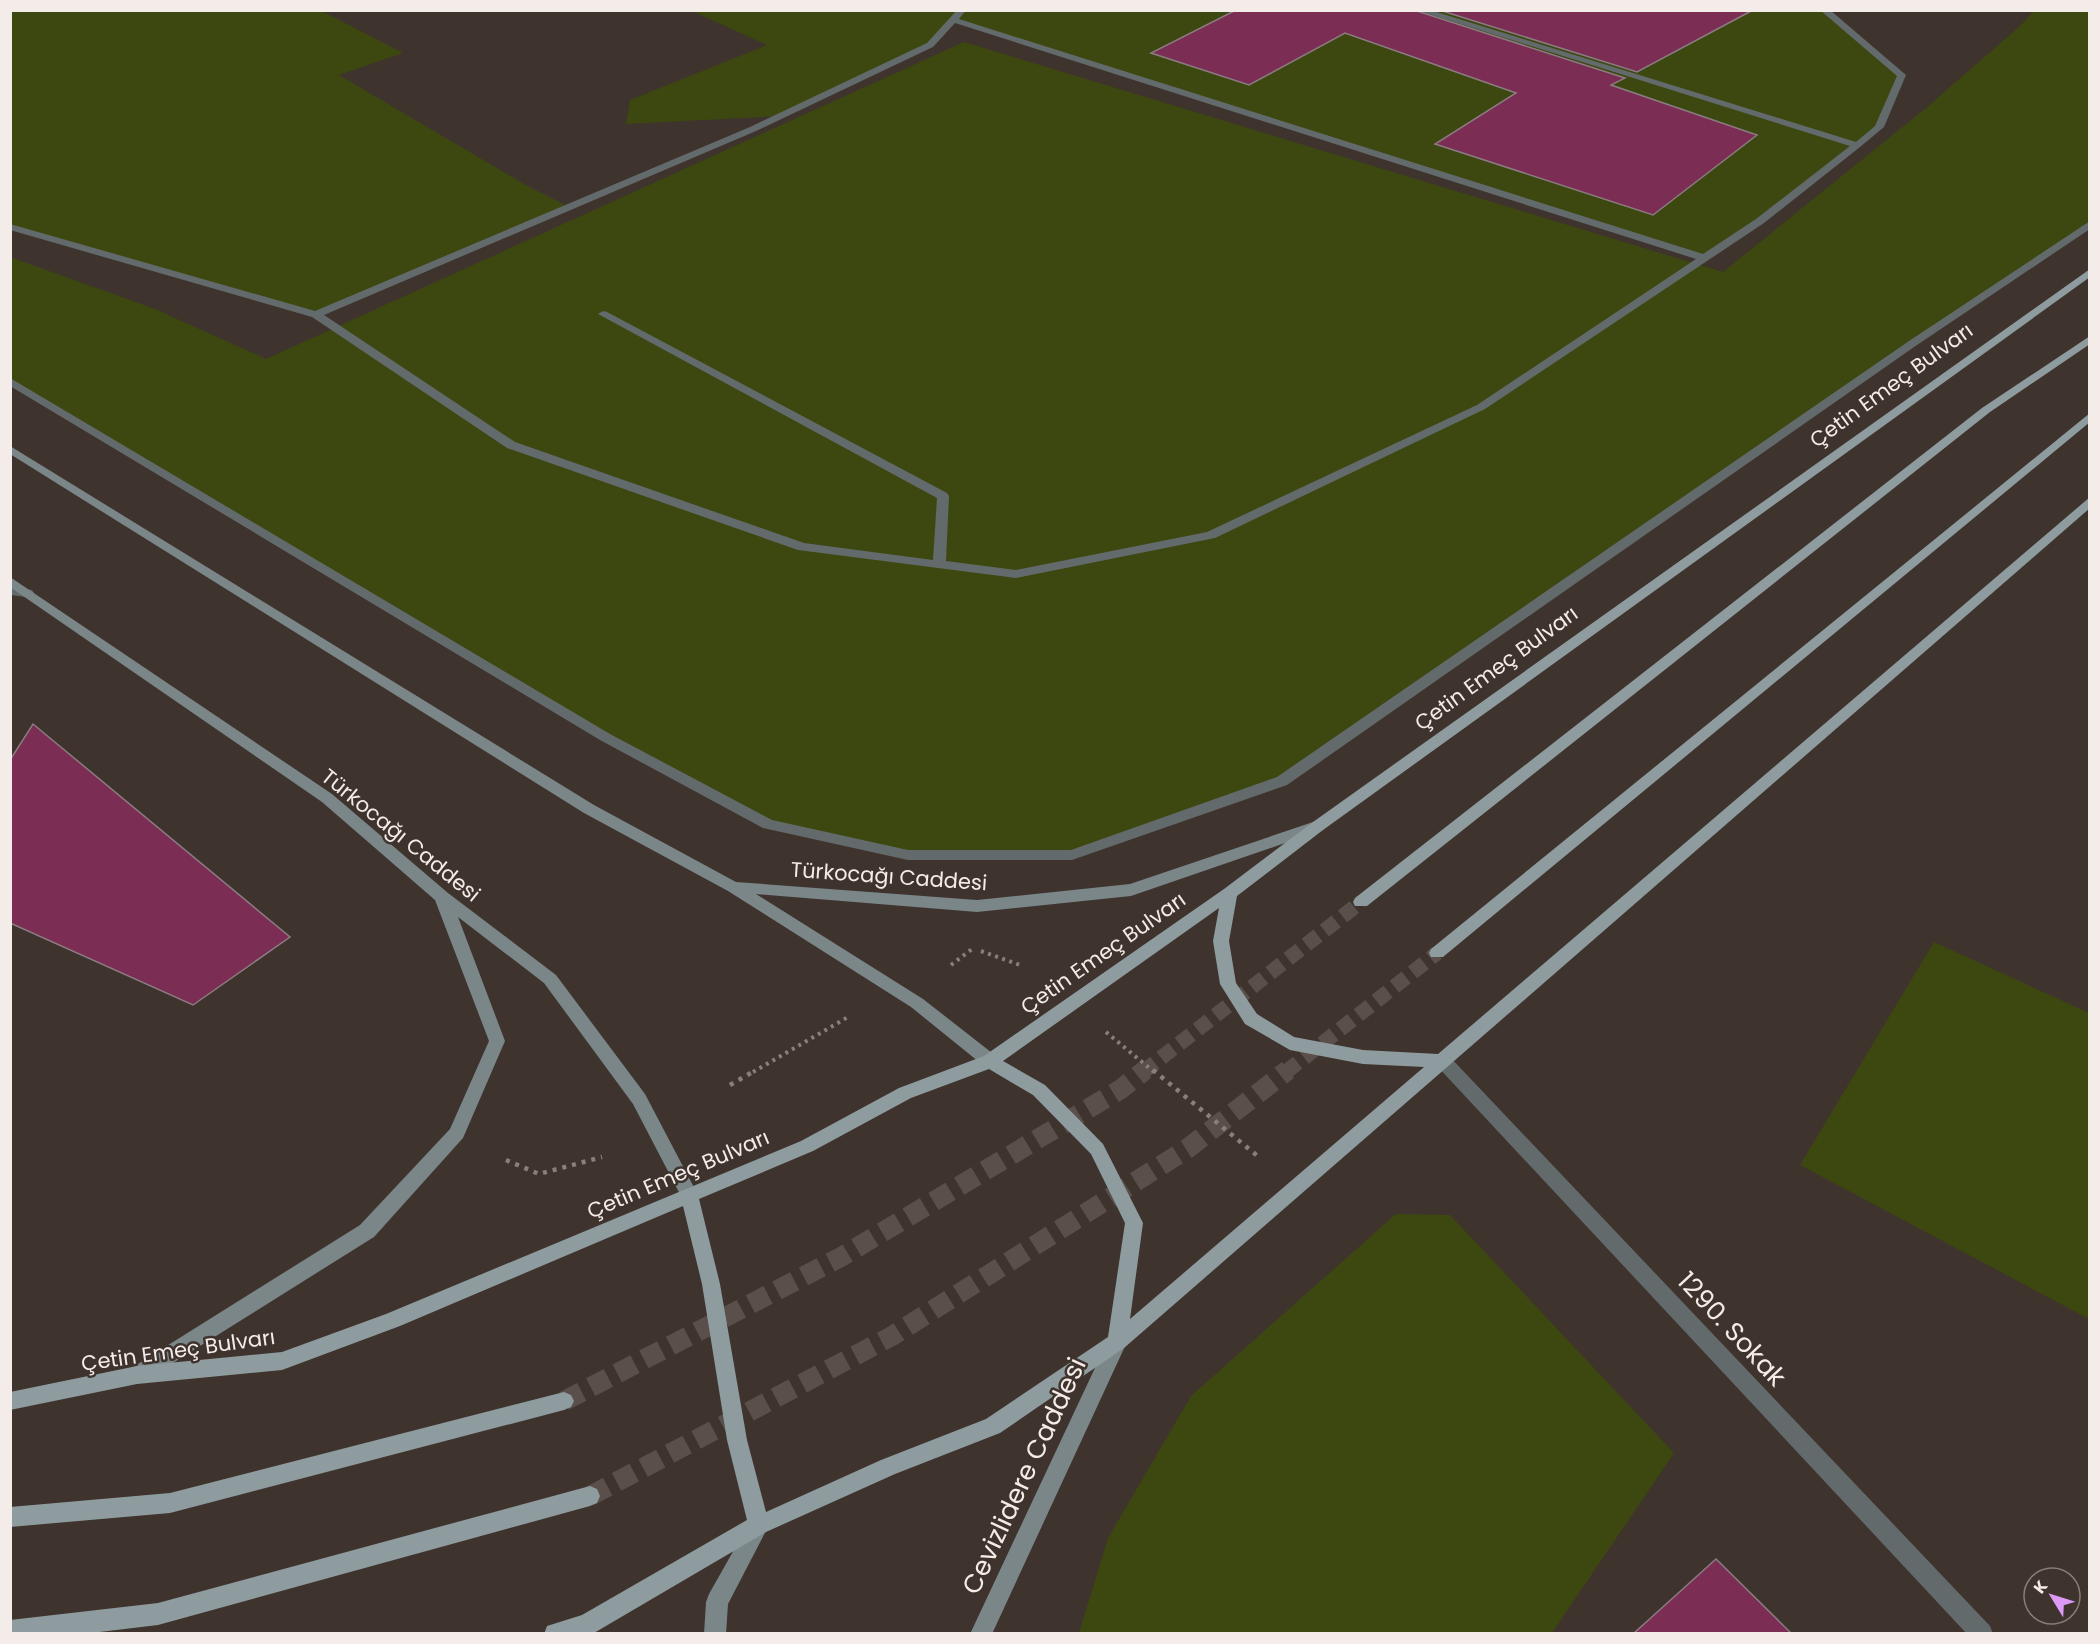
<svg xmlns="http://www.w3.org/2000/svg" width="2100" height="1644" viewBox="0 0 2100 1644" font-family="Poppins,sans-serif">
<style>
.green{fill:#3d4710}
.building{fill:#7c2d54;stroke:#8a7c81;stroke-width:1.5}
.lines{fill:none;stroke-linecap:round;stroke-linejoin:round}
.primary-tunnel-far1{stroke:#5a4f4a;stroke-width:15;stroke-dasharray:15 8;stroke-linecap:butt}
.primary-tunnel{stroke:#5a4f4a;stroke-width:20;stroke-dasharray:20 10;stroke-linecap:butt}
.path-far1{stroke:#8a7f7b;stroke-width:4;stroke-dasharray:3 4.5;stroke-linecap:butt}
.path{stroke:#8a7f7b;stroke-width:4.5;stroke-dasharray:4 6;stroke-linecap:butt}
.service{fill:#636a6b;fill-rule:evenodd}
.minor{fill:#636a6b;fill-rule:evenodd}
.secondary{fill:#7b8689;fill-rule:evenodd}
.primary{fill:#8e9c9f;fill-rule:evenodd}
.labels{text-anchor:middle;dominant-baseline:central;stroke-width:5;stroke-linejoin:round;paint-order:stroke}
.street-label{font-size:21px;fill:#f4ece9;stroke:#3f332e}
.near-street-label{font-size:26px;fill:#f4ece9;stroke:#3f332e}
</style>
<rect width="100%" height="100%" fill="#3f332e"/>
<path class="green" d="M11,10l311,1 81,42 -64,22 185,109 45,23 -253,108 -305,-88z
M690,10l1134,1 78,64 -23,52 -175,131 -750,-237 -24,24 -149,71 -155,8 4,-24 137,-55z
M2034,11h55v213l-807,557 -210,74h-164l-140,-31 -163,-87 -594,-356 -1,-124 145,52 111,50 698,-317 759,230 203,-164 94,-82z
M1934,942l155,71v306l-289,-154z
M1396,1214l54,1 224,238 -122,180h-473l29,-95 83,-142z"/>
<path class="building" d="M1236,10h178l211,68 -14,7 146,50 -104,80 -218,-71 81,-51 -171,-60 -96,52 -98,-32z
M1439,10h314l-116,62z
M33,724l257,213 -97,68 -183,-82v-163z
M1716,1559l76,75h-159z"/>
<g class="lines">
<path class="primary-tunnel-far1" d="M1143,1072l218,-170
M1286,1072l151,-119"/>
<path class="primary-tunnel" d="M564,1401l277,-144 280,-168 24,-19
M590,1496l302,-160 295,-187 101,-79"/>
<path class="path-far1" d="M981,951l39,14
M951,965l21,-16
M1106,1032l48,40
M753,1072l95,-55"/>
<path class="path" d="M1153,1070l107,88
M730,1085l26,-15
M506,1160l33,14 63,-17"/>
<path class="service" d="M957,10h9l-7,9 744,235 53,-35 94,-73 -434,-136h14l426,132 19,-16 22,-50 -77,-66h10l76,65 -22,52 -24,20 -96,76 -279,186 -270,129 -199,40 -218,-28 -291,-102 -195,-131 -302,-87v-6l305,87 435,-184 177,-84zM955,23l741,236 -219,146 -270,127 -191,38 -70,-9 3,-65 -2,-3 -340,-181 -4,-1 -5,3 339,184 -4,62 -129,-17 -289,-101 -191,-127 432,-184 177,-84z
M2090,221v8l-173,116 -630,440 -215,75h-164l-145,-32 -163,-88 -590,-354v-8l600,356 162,86 136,30h163l206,-73 632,-436z"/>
<path class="minor" d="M10,587l22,3 2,3 -7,4 -17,-2z
M1443,1054l6,2 541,570 3,8h-26l-530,-568 -2,-5 2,-5z"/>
<path class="secondary" d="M10,446l584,359 142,77 241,18 153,-16 183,-62h10l3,4 -3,4 -192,66 -154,16 -221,-18 167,105 73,57 2,5 -2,5 -6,2 -6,-2 -73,-59 -183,-116 -144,-78 -574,-359z
M10,577l322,217 116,99 108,82 89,119 53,101 -3,5 -6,3 -6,-3 -50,-96 -89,-121 -86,-66 47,124 -42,97 -89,99 -230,144 -7,3 -7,-3 -3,-6 3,-6 230,-144 90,-96 39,-88 -54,-141 -113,-98 -312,-215z
M1117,1333l7,3 3,6 -135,292h-22l140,-298z
M759,1515l7,3 3,7 -41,79 -2,30h-22l2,-32 3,-8 43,-76z"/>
<path class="primary" d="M2090,269v8l-767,553 -86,66 -8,45 7,42 21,31 37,23 69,13 75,4 652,-557v11l-966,840 -124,85 -105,41 -129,58 -172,101 -50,1 3,-8 35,-11 165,-95 -20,-80 -25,-156 -19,-78 -283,120 -118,44 -145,14 -127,26v-18l127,-26 145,-14 104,-38 415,-173 98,-53 85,-32 240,-167 89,-67zM1219,908l-6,33 7,43 25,40 45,26 73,14 61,3 -294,252 13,-96 -3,-6 -37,-73 -58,-59 -42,-24zM989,1069l44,26 58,59 34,69 -17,114 -122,82 -105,41 -115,52 -19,-72 -27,-156 -21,-85 114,-48 98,-53z
M2090,336v8l-100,68 -623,494h-12l-2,-4 2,-4 627,-490z
M2090,413v9l-647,535h-12l-2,-4 2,-4z
M564,1392l7,3 3,6 -3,6 -7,3 -394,103 -160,14v-20l160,-14z
M590,1486l7,3 3,7 -3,7 -7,3 -432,119 -75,9h-73v-14l148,-17z"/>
</g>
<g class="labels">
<g class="street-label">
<text transform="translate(1891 385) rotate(-36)">Çetin Emeç Bulvarı</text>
<text transform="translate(1496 668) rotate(-36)">Çetin Emeç Bulvarı</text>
<text transform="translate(401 835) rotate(39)">Türkocağı Caddesi</text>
<text transform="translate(889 876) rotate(4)">Türkocağı Caddesi</text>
<text transform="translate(1103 953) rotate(-35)">Çetin Emeç Bulvarı</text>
<text transform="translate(678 1174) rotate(-23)">Çetin Emeç Bulvarı</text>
<text transform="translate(178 1350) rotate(-8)">Çetin Emeç Bulvarı</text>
</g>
<g class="near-street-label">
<text transform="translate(1732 1329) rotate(47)">1290. Sokak</text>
<text transform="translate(1024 1476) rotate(-65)">Cevizlidere Caddesi</text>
</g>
</g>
<rect width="2100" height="1644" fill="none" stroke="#f4ece9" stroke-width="24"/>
<g transform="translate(2052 1596) rotate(308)"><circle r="28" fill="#3f332e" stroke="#877d79" stroke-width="1.5"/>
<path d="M0-4.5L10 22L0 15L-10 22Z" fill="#dc99f5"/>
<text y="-9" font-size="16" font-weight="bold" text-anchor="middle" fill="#f4ece9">K</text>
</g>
</svg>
